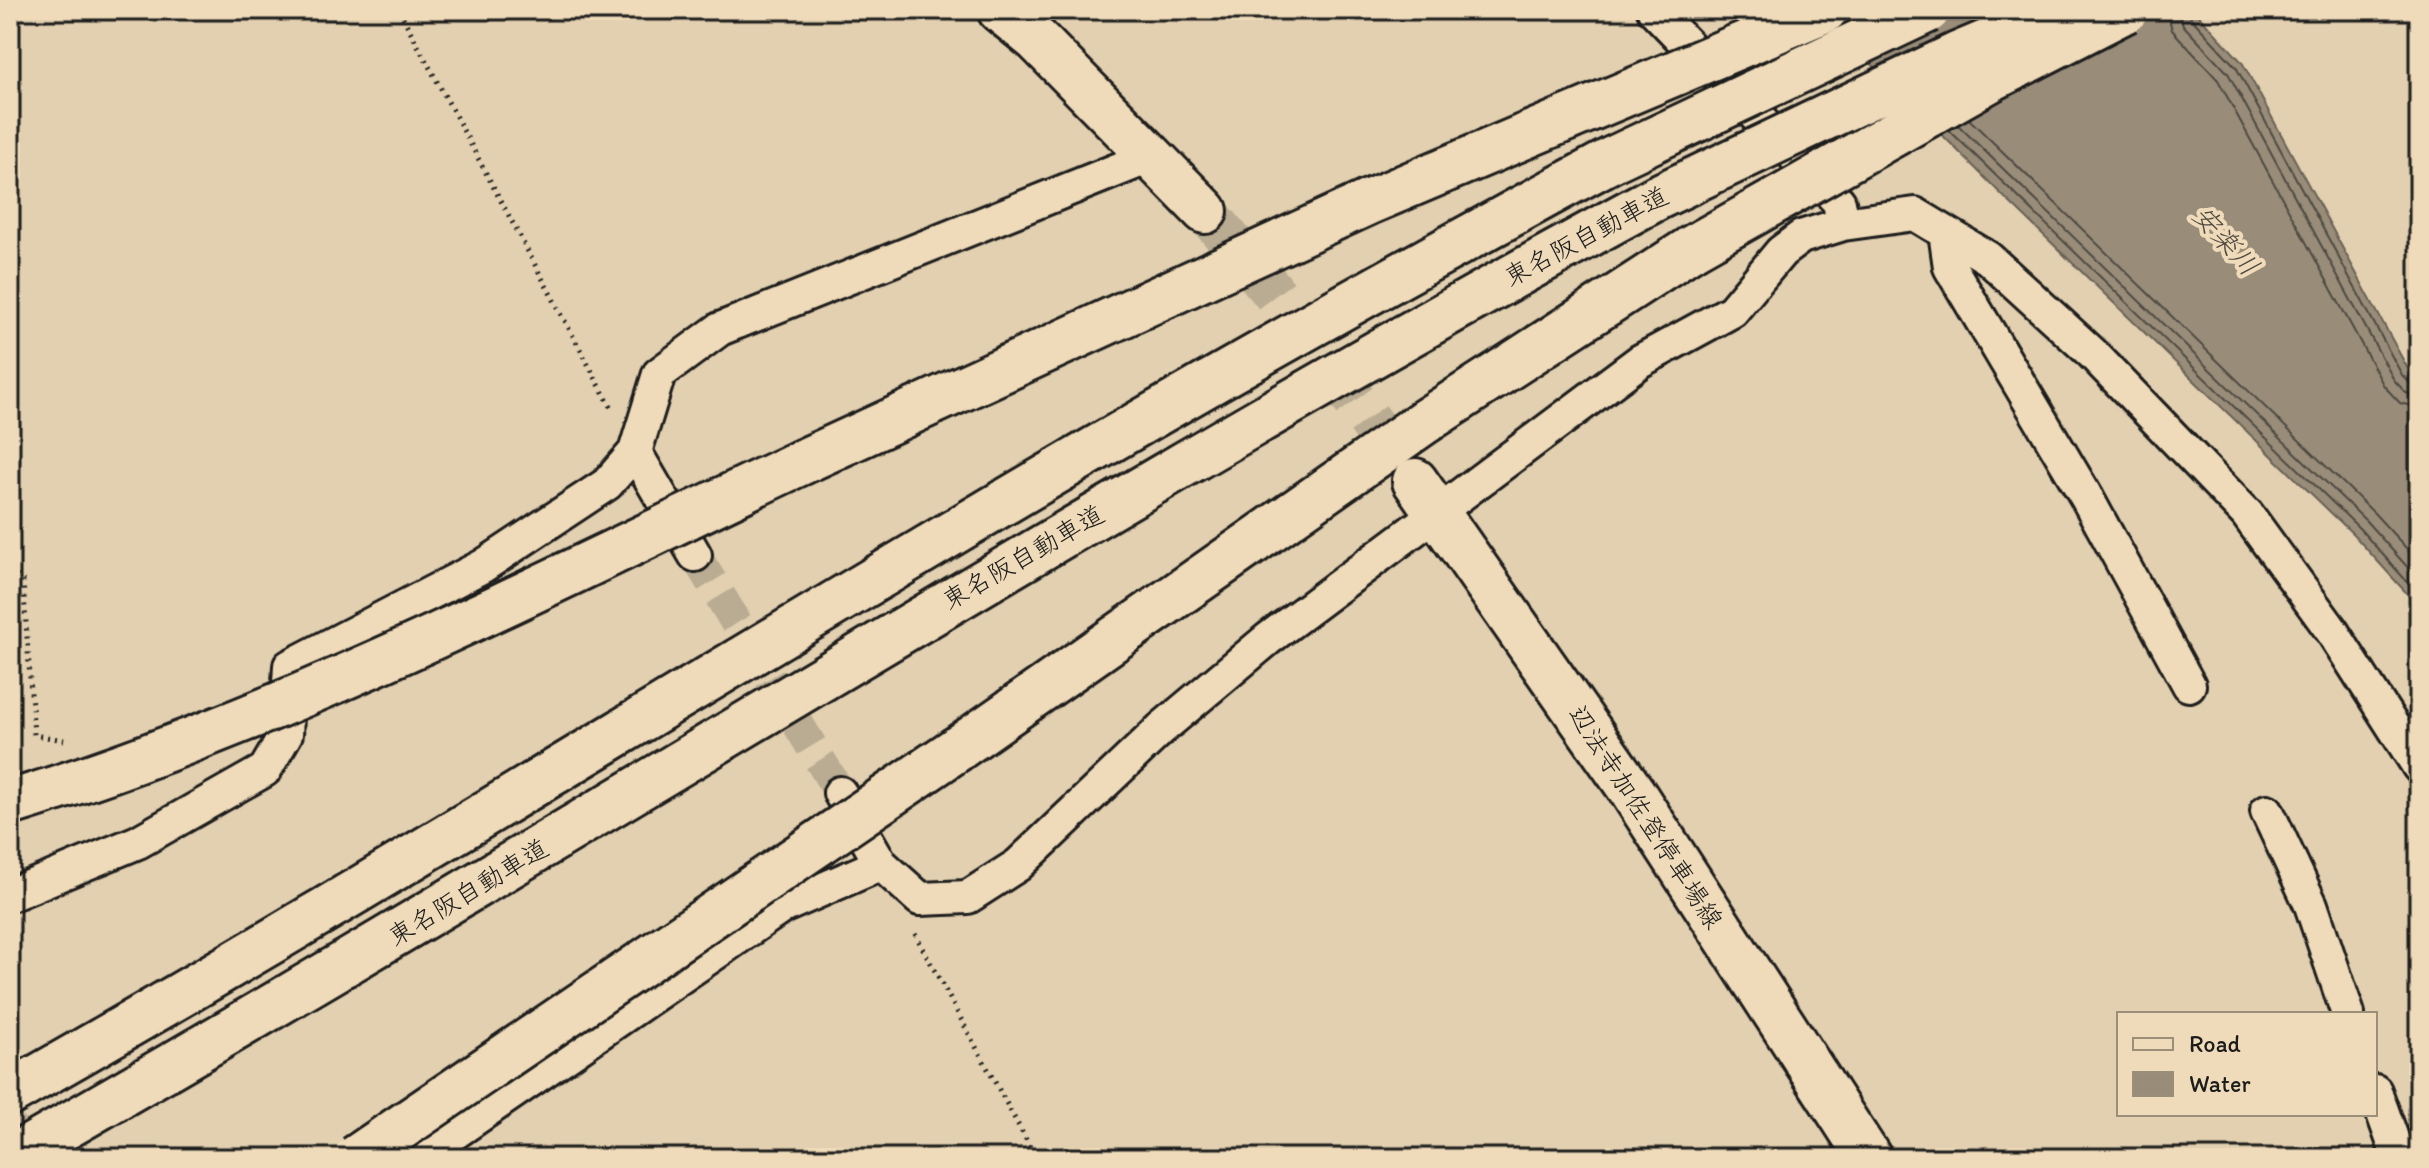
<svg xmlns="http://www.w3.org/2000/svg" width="2429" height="1168" viewBox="0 0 2429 1168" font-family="Itim,'Klee One',sans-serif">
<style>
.water{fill:#998d79;stroke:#676054;stroke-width:2}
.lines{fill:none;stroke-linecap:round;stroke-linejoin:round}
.shore{stroke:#4e4941;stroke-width:2}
.street-tunnel{stroke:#baac92;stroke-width:32;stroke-dasharray:32 16;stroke-linecap:butt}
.secondary-tunnel{stroke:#baac92;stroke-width:44;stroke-dasharray:44 22;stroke-linecap:butt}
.street-casing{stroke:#1c1c1c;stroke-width:38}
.secondary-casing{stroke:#1c1c1c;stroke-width:50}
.highway-casing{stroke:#1c1c1c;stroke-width:50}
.path{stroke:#1c1c1c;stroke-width:5;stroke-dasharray:2 6;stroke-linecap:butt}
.street{stroke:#efdbb9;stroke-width:32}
.secondary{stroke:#efdbb9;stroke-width:44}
.highway{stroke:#efdbb9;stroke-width:44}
.highway-bridge-casing{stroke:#1c1c1c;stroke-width:50;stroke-linecap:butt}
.highway-bridge{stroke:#efdbb9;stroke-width:44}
.labels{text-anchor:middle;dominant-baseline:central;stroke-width:8;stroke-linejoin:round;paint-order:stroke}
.street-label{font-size:26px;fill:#1c1c1c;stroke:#efdbb9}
.water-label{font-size:28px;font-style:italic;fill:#4e4941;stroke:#efdbb9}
</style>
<rect width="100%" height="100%" fill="#e2d0b0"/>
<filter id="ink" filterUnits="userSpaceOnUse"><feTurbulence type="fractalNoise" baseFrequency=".0125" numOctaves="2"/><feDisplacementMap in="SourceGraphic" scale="16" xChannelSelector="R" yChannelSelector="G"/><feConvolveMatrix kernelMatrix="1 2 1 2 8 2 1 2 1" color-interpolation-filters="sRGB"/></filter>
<g filter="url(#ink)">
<path class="water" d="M1818,10h376l48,52 167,309 10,10v226l-66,-73 -353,-341z"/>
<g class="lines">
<path class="shore" d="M2167,10l5,20 46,50 166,306 16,17 19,5
M2179,10l4,15 45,48 166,307 12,13 13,3
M2189,10l2,8 45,49 166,308 10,10 7,1
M1969,119l405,394 45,49
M1958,125l408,396 53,59
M1949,130l410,398 60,67"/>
<path class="street-tunnel" d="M695,555l145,238
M10,1125l18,33"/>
<path class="secondary-tunnel" d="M1205,211l66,78 140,187"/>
<g class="street-casing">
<path id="street" d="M1654,10l185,192 4,22
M1945,232l5,35 137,231 102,187
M635,452l60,103
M840,793l41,71
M2267,811l44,94 37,109
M10,895l128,-53 127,-72 21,-36 4,-68 193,-100 124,-82 28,-32 24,-78 61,-45 432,-173
M2375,1091l24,67
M418,1158l364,-251 99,-43 39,35 48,-2 50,-32 144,-137 106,-89 372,-278 92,-50 49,-59 20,-15 42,-13 72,-10 73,44 104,95 155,161 85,117 87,136"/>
</g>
<g class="secondary-casing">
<path id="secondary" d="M1000,10l37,30 168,171
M1415,481l218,312 236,365"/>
</g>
<g class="highway-casing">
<path id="highway" d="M802,462l567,-260 199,-84
M957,749l467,-327 268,-174
M10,1093c309,-175 609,-362 914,-543 227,-136 457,-266 689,-391
M11,1158c552,-315 1088,-659 1647,-961"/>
</g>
<path class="path" d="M399,10l213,399
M10,571l13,10 11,154 30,5
M915,934l121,224"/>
<use href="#street" class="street"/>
<use href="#secondary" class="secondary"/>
<use href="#highway" class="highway"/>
<g class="highway-bridge-casing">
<path id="highway-bridge" d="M1568,118l257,-108
M1613,159l315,-149
M1658,197l299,-142 107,-45
M1692,248l299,-169 135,-69
M10,803c275,-84 533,-219 792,-341
M356,1158l601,-409"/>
</g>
<use href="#highway-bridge" class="highway-bridge"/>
</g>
</g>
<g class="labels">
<g class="street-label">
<text transform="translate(1586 236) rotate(-28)">東名阪自動車道</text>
<text transform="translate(1023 557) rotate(-30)">東名阪自動車道</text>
<text transform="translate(1646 817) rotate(57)">辺法寺加佐登停車場線</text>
<text transform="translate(468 892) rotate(-31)">東名阪自動車道</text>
</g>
<g class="water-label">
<text transform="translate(2226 240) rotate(48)">安楽川</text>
</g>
</g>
<rect width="2429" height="1168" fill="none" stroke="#efdbb9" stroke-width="40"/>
<rect x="20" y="20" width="2389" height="1128" fill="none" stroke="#1c1c1c" stroke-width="3" filter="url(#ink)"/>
<rect x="2117" y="1012" width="260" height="104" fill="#efdbb9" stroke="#9b8f7a" stroke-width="2"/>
<rect x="2133" y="1038" width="40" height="12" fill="#efdbb9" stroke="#9b8f7a" stroke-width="2"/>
<text x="2189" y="1052" font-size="24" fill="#1c1c1c">Road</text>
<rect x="2133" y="1072" width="40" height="24" fill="#998d79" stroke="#9b8f7a" stroke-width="2"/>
<text x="2189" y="1092" font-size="24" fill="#1c1c1c">Water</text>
</svg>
